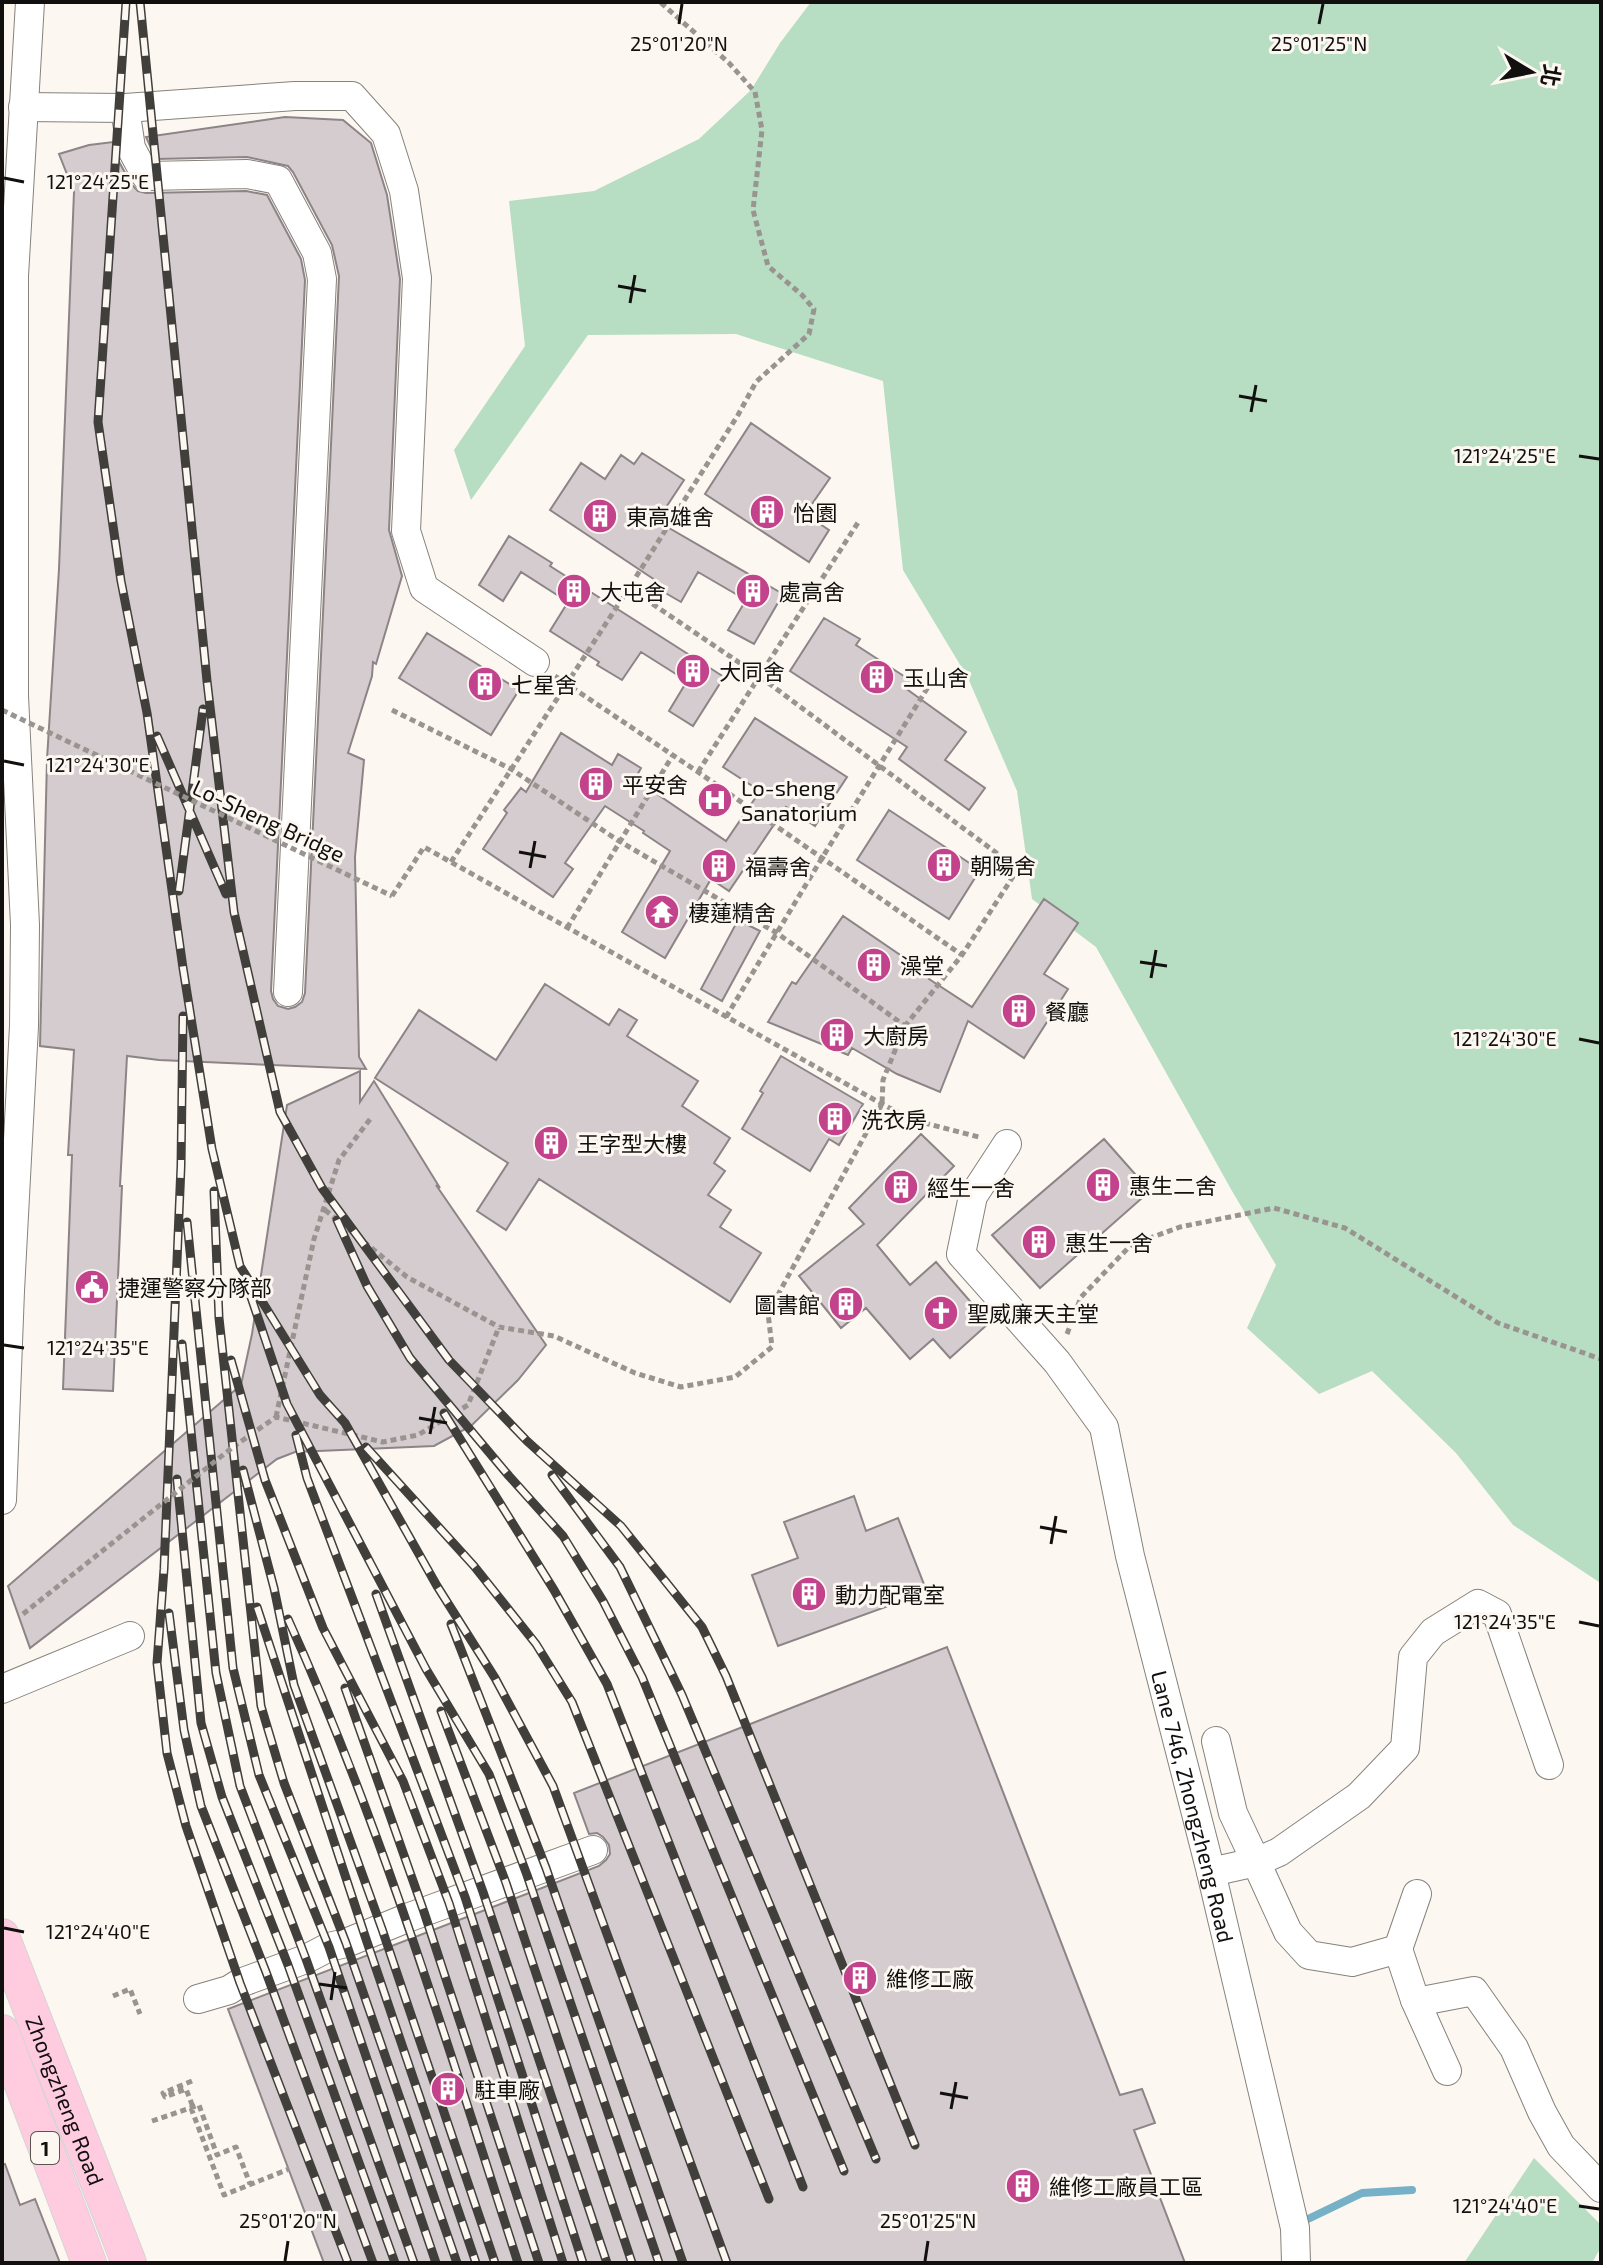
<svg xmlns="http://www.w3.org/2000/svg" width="1603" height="2265" viewBox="0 0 1603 2265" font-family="'Exo 2','Noto Sans TC',sans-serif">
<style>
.green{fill:#b7ddc2}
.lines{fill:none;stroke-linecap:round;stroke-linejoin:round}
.stream{stroke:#77b1c7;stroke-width:8}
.building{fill:#d5ccd0;stroke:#8c8487;stroke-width:2}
.minor-casing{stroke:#86827c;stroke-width:30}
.major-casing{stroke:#d4d4d4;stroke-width:36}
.path{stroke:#999490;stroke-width:5;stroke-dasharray:6 4;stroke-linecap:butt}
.minor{stroke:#fff;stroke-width:28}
.major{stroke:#ffcbdf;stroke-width:34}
.rail-casing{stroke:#413f3c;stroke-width:9}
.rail{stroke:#fdf7f1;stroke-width:6;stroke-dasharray:18;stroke-linecap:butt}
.path-bridge{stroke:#999490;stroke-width:5;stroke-dasharray:6 4;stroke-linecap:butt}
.ticks{fill:none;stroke:#12100e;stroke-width:3}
.labels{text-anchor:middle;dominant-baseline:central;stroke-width:6;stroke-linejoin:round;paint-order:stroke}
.shield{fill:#fdf7f1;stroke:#585552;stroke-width:2}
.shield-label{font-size:20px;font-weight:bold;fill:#12100e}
.poi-label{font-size:22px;fill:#12100e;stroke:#fdf7f1;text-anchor:start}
.street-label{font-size:22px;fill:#12100e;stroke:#fdf7f1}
.ticks-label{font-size:20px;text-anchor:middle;fill:#12100e;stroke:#fdf7f1;stroke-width:6;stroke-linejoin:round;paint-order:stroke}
</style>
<rect width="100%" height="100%" fill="#fdf7f1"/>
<path class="green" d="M811,2h790v1597l-2,-17 -86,-57 -57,-72 -84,-82 -53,23 -72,-66 29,-63 -44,-74 -136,-244 -64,-48 -15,-108 -49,-113 -65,-108 -20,-189 -147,-47 -148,1 -117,165 -17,-50 71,-104 -16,-145 85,-10 105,-52 52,-49 29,-47z
M1534,2158l67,67v22l-9,16h-128z"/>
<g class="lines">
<path class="stream" d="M1308,2219l54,-26 50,-3"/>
</g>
<path class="building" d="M285,117l58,3 28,23 16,52 13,84 -11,251 13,46 -26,88 -3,-2 -1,14 -24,77 16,7 -9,97 4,200 7,12 -207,-9 -32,-4 -7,130h2l-9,205 -50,-2 9,-234h-4l6,-105 -34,-4 7,-287 12,-190 15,-377 -15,-38 30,-9 24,-3 3,14 15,28 7,7 8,2 100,-2 21,4 34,64 4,21 -34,711 2,8 5,7 10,3 7,-2 7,-5 3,-9 34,-717 -7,-31 -39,-73 -5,-6 -41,-9 -91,2 -10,-22z
M751,423l79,55 -25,36 24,16 -20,32 -104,-68z
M642,453l42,27 -27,41 126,73 -29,50 -26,-14 18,-30 -48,-28 -17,30 -26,-15 3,-5 -108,-72 31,-47 24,16 16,-24 13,9z
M509,536l43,27 -2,3 174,111 -31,49 -24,-15 18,-30 -46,-29 -19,28 -25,-15 2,-3 -49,-31 18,-29 -47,-30 -18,29 -24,-16z
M824,618l36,21 -4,6 57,37 -5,8 58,42 -21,28 40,28 -16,22 -70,-51 8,-12 -117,-76z
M427,633l92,57 -28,45 -92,-57z
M755,718l92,59 -32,49 -29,-19 -57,84 -18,-12 -46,79 -43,-26 48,-81 -27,-18 1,-2 -39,-25 -40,57 8,6 -20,28 -70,-48 24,-36 -3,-3 17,-22 5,4 35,-59 51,32 6,-11 23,14 -6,11 91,62 34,-50 -37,-24z
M889,810l91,60 -31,49 -92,-59z
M1044,899l34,24 -34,51 24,15 -44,69 -56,-37 -28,71 -43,-18 -45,-26 -4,7 -80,-33 24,-40 4,2 47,-68 88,60 -2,3 43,28z
M738,920l22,11 -38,70 -21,-12z
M545,984l64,41 10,-16 18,11 -10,16 71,45 -16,25 48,32 -16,25 11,8 -17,24 23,15 -11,17 41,26 -31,49 -191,-123 -33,51 -29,-19 31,-48 -133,-85 44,-68 77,50z
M781,1056l82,48 -24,41 -10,-6 -19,32 -68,-42 21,-36 -3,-2z
M360,1071v31l14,-21 66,107 -4,-3 110,160 -28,35 -47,46 -37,20 -139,6 -18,7 -247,189 -22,-62 233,-201 11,-51 35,-229z
M921,1134l33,32 -77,79 33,40 26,-23 53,61 -39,35 -17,-19 -23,20 -44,-51 -25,20 -42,-52 65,-52 -15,-16z
M1104,1139l46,52 -110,97 -48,-53z
M854,1496l12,35 32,-13 29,74 -149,54 -26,-71 46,-17 -14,-36z
M947,1647l173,448 22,-6 13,34 -21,7 51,133h-861l-96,-254 371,-143 7,-6 4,-6 -1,-9 -6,-8 -6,-4 -8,1 -15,-41z
M5,2164l15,41 15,-6 25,64h-58v-98z"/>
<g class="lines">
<g class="minor-casing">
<g id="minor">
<path d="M23,107l102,1 170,-12h57l34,38 18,57 13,87 -11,253 18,57 111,74"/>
<path d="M125,108l6,40 15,28 101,-2 31,6 39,73 5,26 -34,713"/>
<path id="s1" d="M1007,1144l-34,52 -12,58 96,108 47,65 26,129 81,316 84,356 1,35"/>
<path d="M2,1500l8,-209 14,-265 1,-101 -11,-229v-420l16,-274"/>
<path d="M2,1689l128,-53"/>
<path d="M1216,1741l17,72 23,49 23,-10 80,-56 46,-48 8,-91 20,-25 45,-28 19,10 52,151"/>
<path d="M1211,1872l45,-10 32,70 21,23 43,7 46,-13 17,51h12l47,-9 40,57 28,64 19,34 40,42"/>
<path d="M1398,1949l19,-55"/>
<path d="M198,1999l31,-9 11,-7 66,-24 23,-12 17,-4 61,-25 186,-68"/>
<path d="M1415,2000l32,71"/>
</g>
</g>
<g class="major-casing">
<g id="major">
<path id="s2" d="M2,1936l127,327"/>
<path d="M2,2032l87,231"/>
</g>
</g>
<path class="path" d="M555,676l143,96 264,183
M392,710l119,59 108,72 158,92 128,93
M698,772l161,-251
M451,862l178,-274 109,-173 18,-33 53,-48 5,-25 -12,-14 -34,-29 -15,-56 9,-80 -7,-38 -26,-29 -69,-61
M392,896l32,-49 458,257 31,16 66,17
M567,928l106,-173
M726,1017l96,-159 106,-171
M325,1210l82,67 92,50 55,9 81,37 46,14 54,-10 37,-30 -4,-34 114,-209 1,-24 22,-54 57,-71 56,-86 -259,-193 -130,-88
M1067,1334l14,-37 50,-52 49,-18 94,-19 71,20 153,95 103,36
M276,1417l38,-178 25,-79 32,-42
M233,1447l43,-30 107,25 35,-7 50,-30 31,-78
M113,1996l17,-7 10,25
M192,2081l-29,12 2,4 21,-8 7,18
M191,2108l33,87 65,-26
M152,2121l47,-16 18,50 19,-8 14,37"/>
<use href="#minor" class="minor"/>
<use href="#major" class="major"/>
<g class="rail-casing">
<path id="rail" d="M126,2l-28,420 23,159 26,132 36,255 29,181 28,117 80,129 25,28 92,163 58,92 58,108 174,477
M140,2l67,679 27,231 46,200 42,76 127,172 78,81 94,85 81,101 24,49 189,469
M157,736l69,158
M179,891l24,-182
M183,1016l-2,150 -17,403 -7,94 10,90 19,73 54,157 108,280
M214,1191l5,127 42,388 23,77 62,160 111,320
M337,1220l30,66 43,72 99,118 54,60 40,65 39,76 202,494
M187,1222l46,446 26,107 70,172 107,316
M251,1297l36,107 139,265 63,105 38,101 132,388
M182,1344l34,329 24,113 66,173 108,304
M231,1360l34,120 58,148 80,153 46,122 114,360
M444,1413l110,177 53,94 196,503
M296,1435l11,43 158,419 118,366
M366,1447l108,119 62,78 36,58 197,497
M243,1470l31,118 20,97 88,244 113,334
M552,1475l68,92 62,128 194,464
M177,1479l24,244 21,74 66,168 107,298
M376,1594l107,298 124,371
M257,1607l108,329 111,327
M169,1613l15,117 17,76 65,166 107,291
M288,1619c94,208 160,427 230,644
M451,1624l95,244 137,395
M345,1688l79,224 115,351
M441,1711l65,172 126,380"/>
</g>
<use href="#rail" class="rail"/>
<path class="path-bridge" d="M2,710l390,186
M23,1614l210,-167"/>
</g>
<path class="ticks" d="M679,24l3,-20M1319,24l4,-20M4,178l20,4M618,286l28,5M630,303l5,-28M1239,396l28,5M1251,412l5,-27M1579,456l20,3M4,761l20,4M519,852l27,5M530,868l5,-27M1140,962l27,4M1151,978l5,-28M1579,1039l20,4M4,1345l20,3M419,1418l28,5M430,1434l5,-27M1040,1527l27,5M1051,1544l5,-28M1579,1622l20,4M4,1928l20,4M319,1984l28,4M331,2000l4,-28M940,2093l28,5M951,2109l5,-27M1579,2206l20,3M285,2261l3,-20M925,2261l3,-20"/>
<defs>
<g id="building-disc" transform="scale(1.8)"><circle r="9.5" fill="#c3428c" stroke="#fdf7f1"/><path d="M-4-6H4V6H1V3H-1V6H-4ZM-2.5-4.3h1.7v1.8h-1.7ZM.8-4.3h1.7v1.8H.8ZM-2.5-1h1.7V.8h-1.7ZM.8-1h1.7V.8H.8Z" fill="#fff"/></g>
<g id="hospital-disc" transform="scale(1.8)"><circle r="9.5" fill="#c3428c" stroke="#fdf7f1"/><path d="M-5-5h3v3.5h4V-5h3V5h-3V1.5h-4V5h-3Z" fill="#fff"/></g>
<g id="temple-disc" transform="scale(1.8)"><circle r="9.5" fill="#c3428c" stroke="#fdf7f1"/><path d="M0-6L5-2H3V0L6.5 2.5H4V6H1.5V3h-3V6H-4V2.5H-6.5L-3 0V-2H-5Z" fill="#fff"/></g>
<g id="civic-disc" transform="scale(1.8)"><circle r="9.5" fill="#c3428c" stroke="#fdf7f1"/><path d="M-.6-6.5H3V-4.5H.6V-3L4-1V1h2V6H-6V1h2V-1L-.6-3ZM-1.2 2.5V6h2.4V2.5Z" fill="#fff"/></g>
<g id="church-disc" transform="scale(1.8)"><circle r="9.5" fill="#c3428c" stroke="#fdf7f1"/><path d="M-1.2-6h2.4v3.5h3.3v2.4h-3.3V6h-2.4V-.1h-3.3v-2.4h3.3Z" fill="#fff"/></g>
</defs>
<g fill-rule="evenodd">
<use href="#building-disc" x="767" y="512"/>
<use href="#building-disc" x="600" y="516"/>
<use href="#building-disc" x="574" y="591"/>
<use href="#building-disc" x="753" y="591"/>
<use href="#building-disc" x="693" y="671"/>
<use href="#building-disc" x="877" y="677"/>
<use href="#building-disc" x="485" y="684"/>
<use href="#building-disc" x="596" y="784"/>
<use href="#hospital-disc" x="715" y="800"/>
<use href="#building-disc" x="944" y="865"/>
<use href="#building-disc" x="719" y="866"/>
<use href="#temple-disc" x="662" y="912"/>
<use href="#building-disc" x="874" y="965"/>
<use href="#building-disc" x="1019" y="1011"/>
<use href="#building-disc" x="837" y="1035"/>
<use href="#building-disc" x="835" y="1119"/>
<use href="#building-disc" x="551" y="1143"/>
<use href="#building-disc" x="1103" y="1185"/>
<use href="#building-disc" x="901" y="1187"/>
<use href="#building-disc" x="1039" y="1242"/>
<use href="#civic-disc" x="92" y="1287"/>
<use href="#building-disc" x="846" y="1304"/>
<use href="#church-disc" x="941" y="1313"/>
<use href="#building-disc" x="809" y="1594"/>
<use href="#building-disc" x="860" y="1978"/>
<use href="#building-disc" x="448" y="2089"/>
<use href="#building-disc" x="1023" y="2186"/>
</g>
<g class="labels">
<rect class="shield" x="31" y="2132" width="28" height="32" rx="6"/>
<g class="shield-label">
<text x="45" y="2148">1</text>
</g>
<g class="poi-label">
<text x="793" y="512">怡園</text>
<text x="626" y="516">東高雄舍</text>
<text x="600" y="591">大屯舍</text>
<text x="779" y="591">處高舍</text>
<text x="719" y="671">大同舍</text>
<text x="903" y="677">玉山舍</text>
<text x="511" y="684">七星舍</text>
<text x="622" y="784">平安舍</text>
<text x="741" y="787">Lo-sheng<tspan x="741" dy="25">Sanatorium</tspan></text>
<text x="970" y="865">朝陽舍</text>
<text x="745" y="866">福壽舍</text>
<text x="688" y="912">棲蓮精舍</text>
<text x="900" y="965">澡堂</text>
<text x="1045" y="1011">餐廳</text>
<text x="863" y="1035">大廚房</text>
<text x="861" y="1119">洗衣房</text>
<text x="577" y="1143">王字型大樓</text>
<text x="1129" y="1185">惠生二舍</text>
<text x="927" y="1187">經生一舍</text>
<text x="1065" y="1242">惠生一舍</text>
<text x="118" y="1287">捷運警察分隊部</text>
<text x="820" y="1304" text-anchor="end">圖書館</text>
<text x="967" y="1313">聖威廉天主堂</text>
<text x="835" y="1594">動力配電室</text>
<text x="886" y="1978">維修工廠</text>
<text x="474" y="2089">駐車廠</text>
<text x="1049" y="2186">維修工廠員工區</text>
</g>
<g class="street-label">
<text transform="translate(269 820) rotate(25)">Lo-Sheng Bridge</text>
<text stroke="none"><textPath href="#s1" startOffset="736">Lane 746, Zhongzheng Road</textPath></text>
<text stroke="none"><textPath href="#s2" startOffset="176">Zhongzheng Road</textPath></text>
</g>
</g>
<g class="ticks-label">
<text x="679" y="51">25°01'20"N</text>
<text x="1319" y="51">25°01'25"N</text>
<text x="98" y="189">121°24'25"E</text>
<text x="1505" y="463">121°24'25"E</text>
<text x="98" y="772">121°24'30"E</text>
<text x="1505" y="1046">121°24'30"E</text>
<text x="98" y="1355">121°24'35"E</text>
<text x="1505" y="1629">121°24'35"E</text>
<text x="98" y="1939">121°24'40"E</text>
<text x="1505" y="2213">121°24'40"E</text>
<text x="288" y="2228">25°01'20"N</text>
<text x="928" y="2228">25°01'25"N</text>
</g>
<rect width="1603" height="2265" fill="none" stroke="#12100e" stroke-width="8"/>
<g transform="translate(1531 72) rotate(100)" stroke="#fdf7f1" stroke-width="6" paint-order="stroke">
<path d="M0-6L14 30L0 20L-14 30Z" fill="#12100e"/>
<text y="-12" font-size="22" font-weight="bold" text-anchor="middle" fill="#12100e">北</text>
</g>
</svg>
